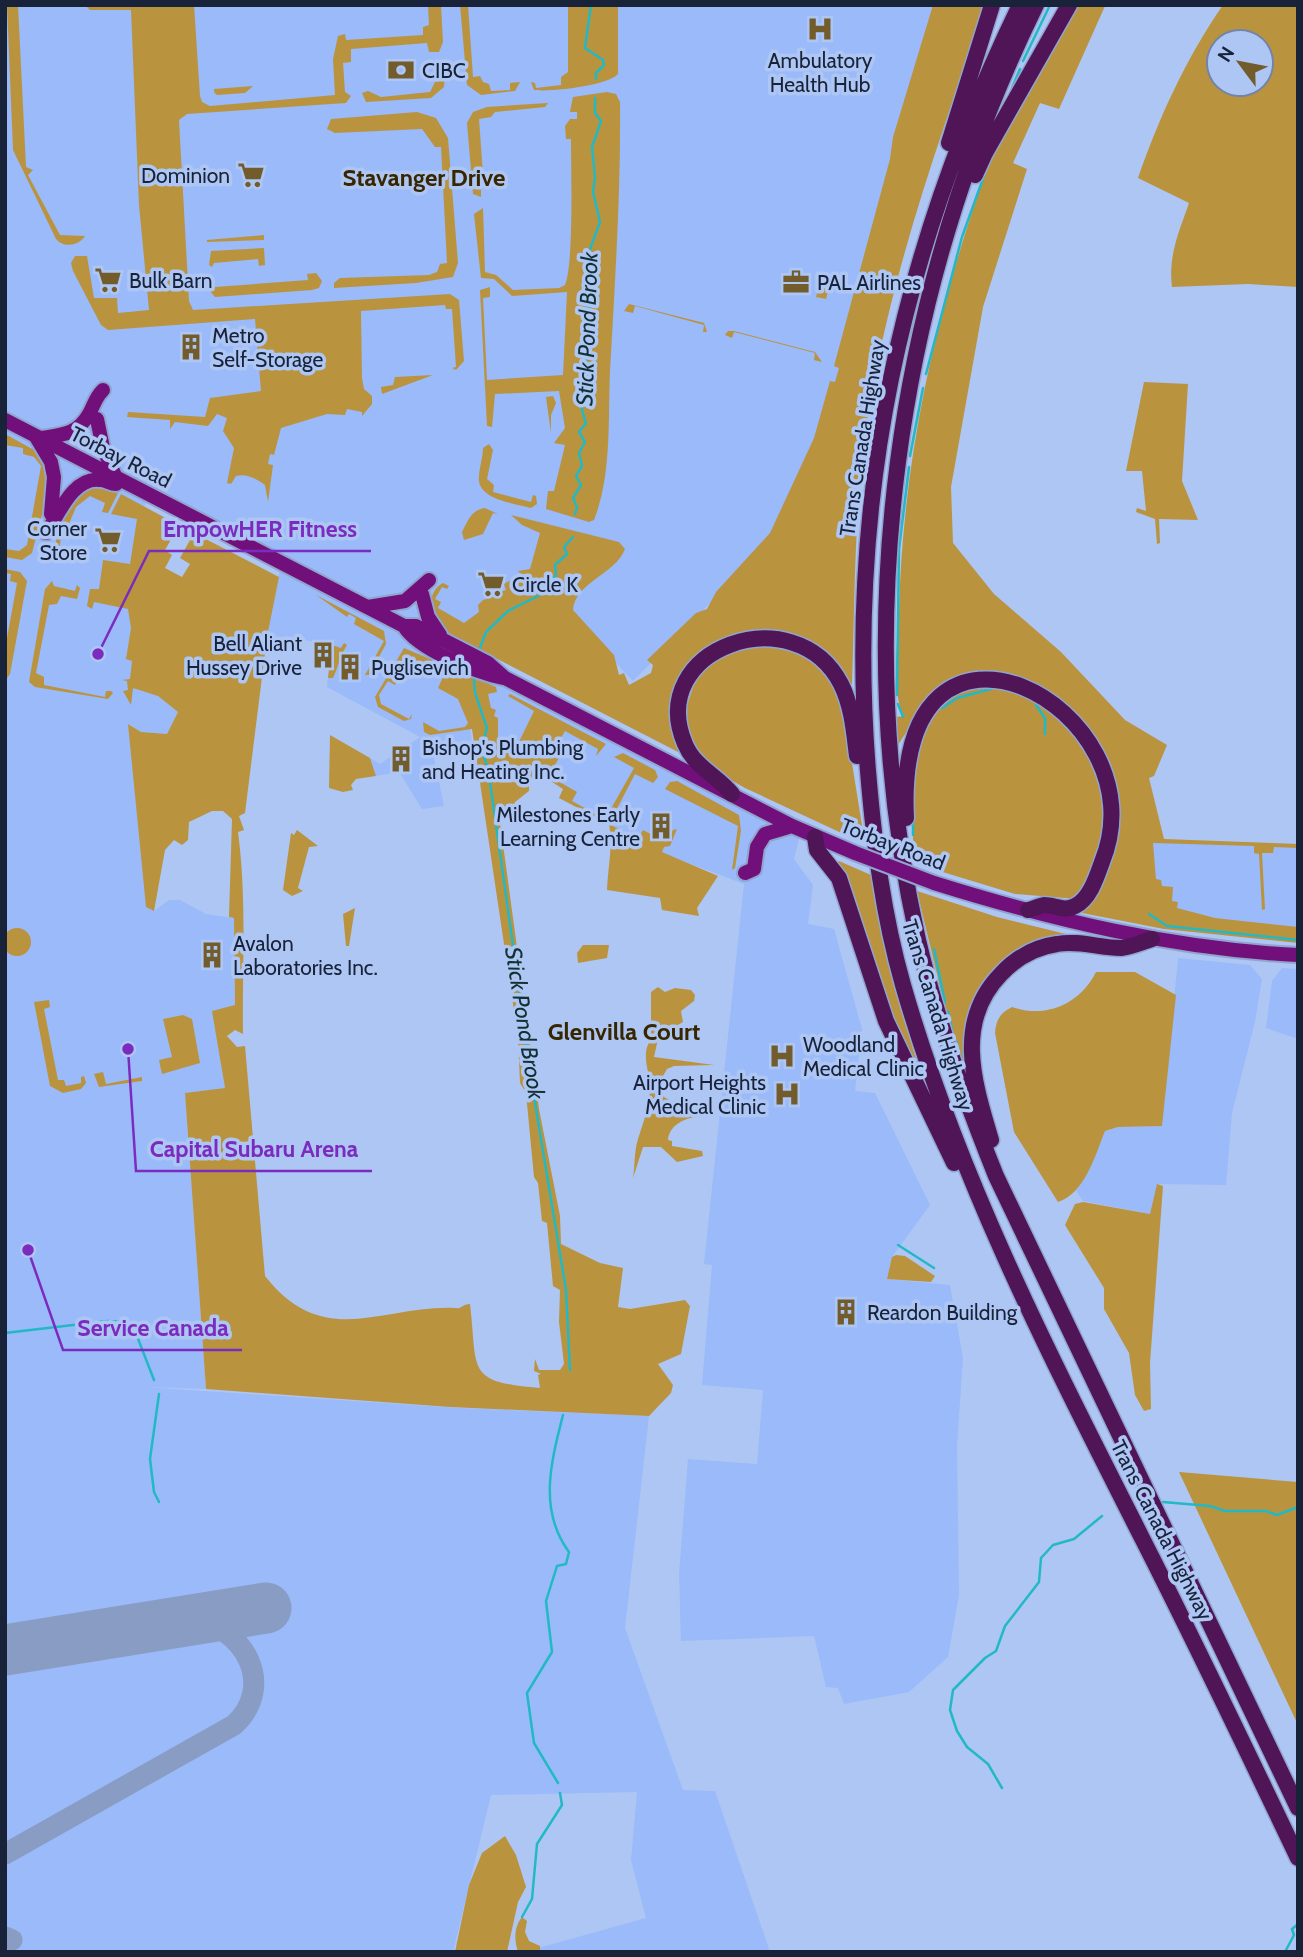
<svg xmlns="http://www.w3.org/2000/svg" width="1303" height="1957" viewBox="0 0 1303 1957" font-family="Cabin,sans-serif">
<style>
.built{fill:#9abafa}
.green{fill:#ba933f;fill-rule:evenodd}
.lines{fill:none;stroke-linecap:round;stroke-linejoin:round}
.stream{stroke:#22b9c5;stroke-width:2.5}
.taxiway{stroke:#889cc4;stroke-width:21}
.runway{stroke:#889cc4;stroke-width:51}
.major-casing{stroke:#90a5ce;stroke-width:18}
.highway-casing{stroke:#90a5ce;stroke-width:19}
.major{stroke:#71107b;stroke-width:14}
.highway{stroke:#501557;stroke-width:16}
.major-bridge-casing{stroke:#90a5ce;stroke-width:18;stroke-linecap:butt}
.major-bridge{stroke:#71107b;stroke-width:14}
.labels{text-anchor:middle;dominant-baseline:central;stroke-width:7;stroke-linejoin:round;paint-order:stroke}
.poi-label{font-size:21px;fill:#182238;stroke:#aec6f4;text-anchor:start}
.street-label{font-size:21px;fill:#182238;stroke:#aec6f4}
.water-label{font-size:23px;font-style:italic;fill:#133033;stroke:#aec6f4}
.quarter-label{font-size:24px;font-weight:bold;fill:#372600;stroke:#aec6f4}
.leader{fill:none;stroke:#7b2cbf;stroke-width:2.5}
.callout-dot{fill:#7b2cbf;stroke:#aec6f4;stroke-width:2.5}
.callout-label{font-size:23px;text-anchor:middle;font-weight:bold;fill:#7b2cbf;stroke:#aec6f4;stroke-width:7;stroke-linejoin:round;paint-order:stroke}
</style>
<rect width="100%" height="100%" fill="#aec6f4"/>
<path class="built" d="M5,5h947l-114,375 -64,159 -141,142 -71,-74 -73,56 312,167 -7,29 19,26 -5,39 26,5 28,100 -7,62 20,2 55,112 -38,52 -5,22 63,6 13,73 -6,87 2,150 -11,62 -39,35 -65,12 -6,-16 -12,-1 -12,-51 -133,5 -2,-67 9,-115 69,5 6,-74 -61,-5 10,-120 -8,-1 40,-380 -77,-29 -108,-57 4,-9 -93,-62 3,23 -40,3 11,53 -22,3 -23,-37 -23,4 -6,-18 10,6 40,-27 -93,-50 4,-42 -32,-6 -20,7 -12,-9 14,-74 -132,-67 -6,13 15,187 20,16 -11,22 -26,-2 -12,-8 25,187 15,-11h11l26,14 28,4 1,88 -22,6 12,77 -40,4 21,296 -61,-2 314,21 190,8 -24,212 58,162 32,1 55,161h-246l122,-34 -15,-58 6,-68 -146,3 -38,157h-448z
M1152,840l146,4v93l-82,-9 -41,-21 -19,-28z
M1178,958l72,7 12,14 -7,43 -23,91 -6,72 -68,-1 -8,30 -67,-13 -7,-10 12,-19 17,-41 13,-4 44,-1z
M1282,968l16,1v70l-32,-11 6,-47z"/>
<path class="green" d="M7,5h11l8,162 7,3 -5,5 32,60 25,1c-6,10 -22,12 -29,3l-43,-89z
M85,5h109l6,91 2,6 8,4 125,-11 -2,-36 5,-23 7,-2 1,6 77,-5v-8l6,-2 -1,-20h13l2,37 -4,10h-10l-2,-9 -76,6v13l-8,1 2,29 6,4 -5,7 -159,11 -8,6 10,181 4,9 257,-16 9,6 5,61 -8,9 -4,-2 4,-1 -4,-58h-6l-1,-4 -84,6 1,67 2,11 8,7v8l-10,12v-4l-15,-3 -2,6 -18,-1 -46,14 -7,27 -4,-1 -2,10 5,1 -5,37 -3,-17c-9,-6 -18,-12 -29,-9l-5,8 -4,-1 7,-35 -11,-17 4,-13 -10,-4 -9,12 -33,-4 -5,7v-9l-43,-3 1,-5 77,5 5,-19 51,-7 -6,-72 -147,11 -7,-5 -28,-54 -2,-8 4,-7h12l7,42h23l1,15 31,-3 -10,-105 -8,-195h-41z
M460,5h8l5,72 7,-1 3,6 6,2 2,7 19,-1v-7l10,-1 -5,9 -34,4 -14,-10z
M568,5h50v69c-11,12 -67,18 -84,16l-3,-8 4,1 1,5 25,-3v-8l7,-5z
M933,5h53c-48,138 -99,279 -120,424 -12,85 -11,170 -14,255l-4,-1c-12,-15 -23,-33 -41,-42 -74,-39 -168,33 -125,113l-241,-124c-10,-14 -16,-38 2,-47l6,3 -2,3 -5,-2 -7,12 6,3 -3,6 26,15 15,-11 -1,-7 5,-5 14,-4v-3l9,-3 -2,-6 10,-6 4,2 3,-6 -3,-3 12,-2 10,-36 -18,-8 -11,-10 108,27 6,7c-10,26 -50,33 -52,61l41,45 5,20 5,-2 5,12 22,-12 2,-8 -6,-5 49,-47 11,-4 9,-17 54,-59 44,-95 16,-57 5,1 4,-14 -5,-2 56,-207 3,-22z
M1079,5l26,1 -46,103 -19,-6 -27,60 14,6 -44,138 -32,180 2,56 41,51 67,58 64,68 42,25 -13,31 -5,2 15,61 134,5v4l-24,-1 -1,6h-11l3,56 -3,1 -3,-56 -5,-1v-7l-101,-3 3,36 5,1 1,6 11,1 -1,14 6,1 -1,6 38,10 83,9v16l-134,-14 -82,-16 33,-79 2,-15 -18,-66 -81,-73 -75,9 -17,13 -28,43 -2,-28 8,-1c-13,-21 -6,-80 -5,-105 3,-117 23,-232 56,-344 12,-39 23,-78 40,-115 23,-52 54,-99 84,-147z
M1223,5h75v282l-50,-3 -76,3c-4,-31 7,-55 17,-84l-51,-25c21,-60 48,-120 85,-173zM1219,42h42v42h-42z
M441,64l4,8 -1,15 -13,11 -65,4 -4,-9 6,-2 13,6 49,-5 5,-10 6,-1 -2,-13 -5,-3z
M253,86l-8,7 -28,2 -3,-3v-3z
M607,92l9,2 4,8c1,89 -5,179 -10,269 -2,47 2,104 -16,149l-5,2 -43,-13 2,-18h6l11,-46 -11,-2 11,-15 -6,-37 -64,3 -3,33 -5,-1 -7,-136 10,-3v10l-7,1 4,82 76,-5 4,-83 -55,4 -18,-17 -13,-1 -7,-64 9,-6 2,64 11,3 17,15 46,-2 6,-3c9,-21 6,-118 6,-146h-5l-1,-13 5,-7h7v-7h-7l3,-15z
M548,103l-3,4 -50,5 -4,5 -12,2 5,69 -3,1v8l-8,-3 -6,-71 6,-11 14,-5z
M417,112l19,6 12,20 10,125 -5,14 -37,6 -82,5v-5l6,-5 89,-3 8,-3 3,-8 7,-1 -6,-116h-6l-13,-18 -87,4 -8,-4 4,-10z
M264,235v5l-57,2v-2z
M264,248l1,17 -6,1 -1,-7 -44,4 -2,4 -3,-2 2,-14z
M316,273l6,8 -3,7 -7,2 -97,7 -6,-7 3,-13 3,10 93,-7 -1,-6z
M822,274l10,3 -6,22 -10,-2z
M629,304l75,19 3,9h-4l1,-7 -69,-19 -2,7 -9,-2z
M728,331h6l81,21 7,10 -8,-2 1,-7 -81,-21 -2,6 -7,-3z
M433,375l-51,19 -1,-7 12,-2 2,-8z
M1144,382l44,2 -6,97 16,39 -39,-1 1,24 -3,1 -2,-25 -19,-7 1,-4 9,3 -4,-40h-16z
M553,396l3,7 -5,12v18l-5,-36z
M5,434l31,17 10,12 3,25 -17,65 -10,7 -17,-3v-8l14,2 8,-6 14,-79 -7,-9 -11,-3v-6l-18,-3z
M489,444l4,6 -6,29 7,6 -1,7 38,10 2,-7 3,1 1,8 -6,4c-14,-4 -50,-8 -52,-27 -1,-10 4,-22 4,-33z
M104,486l14,7 -10,20 -6,-1 3,-9 -15,-7 -14,11 -10,24h-4l-5,33 -5,-6c8,-31 13,-69 52,-72z
M121,494l65,35 -13,7 -8,14 7,5 -7,13 17,9 8,-13 -10,-6 14,-25 85,44 -12,60 -22,176 -6,3 5,14 -6,2c9,68 4,134 5,202l-8,-4 -8,6 10,11 8,-1 20,230c59,75 117,29 190,32 8,1 7,-4 15,-4 8,67 -5,78 70,84l-2,-13 3,-1 -7,-3 1,-12 4,11h21l4,-6 -5,-42 1,-32 -7,-4 -6,-63 -5,-2 -4,-38 -4,-6 -8,-84 -6,-10 -2,-45 -46,-309 -42,6 -6,-3 -1,-10 16,9 26,-4 3,-4 -10,-24 -20,-11 5,-11 -33,-19 -15,27 -7,-4 -9,14 2,9 28,15 3,-5 -1,5 -7,2 -26,-14 -3,-10 29,-49 92,39 1,5 -9,2 3,14 5,2 -2,6 4,2v23l17,9 19,-39 -26,-15 2,-2 96,50 -10,12 2,-7 -33,-18 -11,19 7,4 -12,22 28,16 -5,9 29,16 7,-3 26,-46 -20,-11 9,-4 32,17 3,7 -5,6 -18,-9 -26,50 29,15 5,-9 23,12 7,-12 4,-1 -7,17 -6,1 -2,5 56,24 -21,32 2,8 -37,-6 -2,-12 -53,-8c1,-24 6,-43 2,-66l-50,-26 4,-9 -20,-13 -14,5v10l-14,11 -2,12 -14,1 40,294 21,107 1,28 39,19 23,5 -5,39 12,2 55,-9 5,6 -9,48 -23,10 15,21 -2,8 -22,23 -199,-9 -244,-18 -21,-296 40,-5 -13,-77 23,-6 -1,-87 -5,-1 3,-98 -9,-8h-11l-23,11 -1,18 -6,5 -8,-5 -9,10 -11,61 -8,-4 -18,-183 13,8 26,2 11,-22 -20,-16 -25,-8 -2,17 -8,-14 5,-1 -1,-9 -5,-1 8,-1 2,-18 -6,-2 5,-31 -3,-19 -34,-7 -2,7 -5,-3 3,-17h9l4,-29 27,4 7,-45 -26,-5z
M485,508l13,6 -5,-1 -10,21 -19,6 -2,-8c6,-11 9,-22 23,-24z
M5,569l15,3 7,9 -17,93 -5,7v-32l12,-66 -7,-2 1,-7 -6,-1z
M52,581l2,5 21,5 2,-6 3,3 -3,11 -16,-3 -4,8 -8,1 -13,68 8,4v8l61,12 1,-6h5l2,2 -5,6 -73,-12 -6,-5 16,-93z
M316,595l68,36 2,13 -17,31h-4l19,-34 -30,-17 2,-6 -7,-4 -2,3z
M344,643l3,2c-8,13 -9,23 -14,33h-5l4,-33 9,3z
M780,645l46,24 16,32 23,143 -120,-56 -23,-13 -27,-24 -8,-21 -2,-19 10,-29 8,-13 26,-20z
M1012,687l51,33 28,42 15,44 -10,58 -19,35 -62,-5 -102,-31c1,-47 -7,-134 35,-166 17,-13 43,-10 64,-10z
M330,735l40,23 6,18 -20,3 -5,6 2,5 -10,2 -14,-4z
M677,781l62,34 2,16 -6,37 -3,2 6,-44 -73,-37 5,-7z
M297,830l21,16 -9,1 -11,41 5,3 -11,5 -9,-6 8,-57 3,2z
M839,861l32,14c12,80 36,155 60,232l-24,-51 -71,-192z
M917,891l80,26 85,21 -24,2 -73,47 -13,108 -20,-58z
M355,908l-6,38h-3l-3,-32z
M3 942a14 14 0 1 1 28 0a14 14 0 1 1-28 0Z
M583,945h26l-2,13 -29,5 -1,-10z
M1096,972h39l41,23 -14,131 -44,1 -13,4c-10,25 -20,62 -47,71l-44,-70 -19,-99c1,-13 5,-20 17,-26 34,12 68,-3 84,-35z
M658,987l7,5 10,-4 16,2 4,5 -1,6 -13,10 2,11 -13,8h-10l-6,27 60,8 -40,1 -7,3 -8,14 5,14 9,5v12l26,2c-14,2 -30,9 -31,24l4,1v5l30,5 1,5 -26,6 -16,-15h-18l-10,31c2,-12 1,-27 5,-39 5,-16 12,-33 12,-52 0,-15 -10,-34 1,-47v-48z
M49,1000l1,7 -6,2 14,71h6l2,6 15,-3v-6l3,-1 2,7 -5,6 -18,4 -13,-7 -16,-84z
M183,1015l9,4 8,44 -38,11 -3,-14 13,-3 -9,-38z
M103,1072l3,12 36,-7v4l-43,6 -5,-13z
M1157,1184l6,2 -13,177 1,46 -7,2 -9,-16 -6,-42 -25,-44v-21l-39,-63 10,-21 8,-2 67,12z
M896,1255l9,1 30,20 -4,6 -44,-3 5,-22z
M1179,1472l119,10v243z
M505,1836l11,19 10,32 -8,15 -11,50h-52l14,-67 13,-32z
M522,1917l5,4 -2,11 4,9 11,5v6h-22c-4,-12 -4,-25 4,-35z"/>
<g class="lines">
<path class="stream" d="M591,5l-6,43 18,12 1,5 -8,8v6
M1023,61l27,-56
M1012,88l8,-19
M926,374l36,-137 23,-64
M910,456l13,-68
M575,514l2,-7 -4,-9 8,-13 -5,-9 6,-10 -3,-13 6,-11 -6,-10 7,-9c-6,-15 -6,-32 0,-47l-4,-7 5,-10 -5,-13 8,-7 -7,-15 8,-9 -1,-7 -7,-5 9,-7 -6,-18 6,-7 -6,-11 14,-38 -7,-30 2,-15 -3,-30 9,-26 -6,-8v-15
M480,648l6,-16 22,-21 30,-15 5,-5 3,-10 10,-5 -1,-11 12,-11 -3,-7 9,-10
M474,680l1,13 12,35c-5,19 -7,20 1,40l48,341 30,181 4,80
M897,695l2,-146 10,-82
M898,704l5,13
M1036,705l9,13v16
M942,708l15,-10 34,-9
M913,821v14
M1149,914l18,12 131,14
M934,949l11,53
M948,1012l5,22
M956,1041l5,18
M898,1245l36,23
M5,1333l102,-12 17,1 11,9 19,49
M159,1394l-9,65 4,33 5,10
M1163,1502l47,4 15,5h41l11,4 21,-8
M558,1783l-24,-40 -7,-50 25,-41 -6,-51 11,-35 9,-2 3,-12c-31,-42 -18,-90 -6,-137
M1002,1788l-14,-24 -21,-17 -10,-16 -7,-21 3,-20 32,-32 11,-7 9,-25 34,-44 2,-24 12,-13 21,-6 28,-23
M522,1917l10,-18 5,-55 25,-39 -2,-12
M1285,1952l9,-17 -2,-6 6,-5"/>
<path class="taxiway" d="M5,1854l229,-129c43,-39 10,-101 -44,-105
M5,1937l7,3"/>
<path class="runway" d="M5,1650l261,-42"/>
<g class="major-casing">
<path id="major" d="M97,419l6,29 13,30
M5,420l399,206h12l72,37 17,15 287,148 63,27
M36,437l15,25 3,15 -3,37
M41,438c20,-3 36,-3 48,-24 5,-9 6,-16 14,-24
M46,533c12,-17 27,-57 54,-53 6,0 10,4 16,4
M422,594l6,23 12,18
M368,607l37,-6 24,-21
M404,626c13,23 74,47 99,52
M745,873l9,-4 3,-22 8,-13 27,-8
M934,883c118,37 240,66 364,72"/>
</g>
<g class="highway-casing">
<path id="highway" d="M1020,5c-119,245 -174,494 -152,766 6,72 15,144 35,214 56,195 148,373 239,553 54,106 105,213 156,320
M1036,5c-141,288 -188,621 -118,935 19,81 47,159 78,236l302,632
M949,143l43,-138
M975,175l10,-22 84,-148
M732,794c-15,-19 -37,-26 -47,-50 -41,-96 110,-149 156,-60 11,22 13,48 16,72
M906,818c-13,-254 259,-110 196,44 -5,14 -12,37 -27,44 -11,6 -20,-1 -31,-1 -5,1 -11,4 -16,5
M815,837l2,13 22,28 47,143 68,142
M991,1140c-17,-57 -37,-118 10,-166 15,-16 34,-27 56,-30 22,-4 42,4 64,4 10,-1 21,-6 31,-9"/>
</g>
<use href="#major" class="major"/>
<use href="#highway" class="highway"/>
<g class="major-bridge-casing">
<path id="major-bridge" d="M855,853l79,30"/>
</g>
<use href="#major-bridge" class="major-bridge"/>
</g>
<defs>
<g id="hospital-bare" transform="scale(2.1)"><path d="M-5-5h3v3.5h4V-5h3V5h-3V1.5h-4V5h-3Z" fill="#735c2c" stroke="#aec6f4" stroke-width="2.5" paint-order="stroke"/></g>
<g id="bank-bare" transform="scale(2.1)"><path d="M-6-4H6V4H-6ZM0-2.3a2.3 2.3 0 1 0 0 4.6a2.3 2.3 0 1 0 0-4.6Z" fill="#735c2c" stroke="#aec6f4" stroke-width="2.5" paint-order="stroke"/></g>
<g id="supermarket-bare" transform="scale(2.1)"><path d="M-6-5.5h2.5l.6 2H6L4.5 2H-2.5L-4.4-4H-6ZM-1.5 3.2a1.3 1.3 0 1 0 .1 0ZM3 3.2a1.3 1.3 0 1 0 .1 0Z" fill="#735c2c" stroke="#aec6f4" stroke-width="2.5" paint-order="stroke"/></g>
<g id="office-bare" transform="scale(2.1)"><path d="M-6-3h4V-5.5h4V-3h4V5H-6ZM-1-4.5V-3h2v-1.5ZM-6 0V1H6V0Z" fill="#735c2c" stroke="#aec6f4" stroke-width="2.5" paint-order="stroke"/></g>
<g id="building-bare" transform="scale(2.1)"><path d="M-4-6H4V6H1V3H-1V6H-4ZM-2.5-4.3h1.7v1.8h-1.7ZM.8-4.3h1.7v1.8H.8ZM-2.5-1h1.7V.8h-1.7ZM.8-1h1.7V.8H.8Z" fill="#735c2c" stroke="#aec6f4" stroke-width="2.5" paint-order="stroke"/></g>
</defs>
<g fill-rule="evenodd">
<use href="#hospital-bare" x="820" y="29"/>
<use href="#bank-bare" x="401" y="70"/>
<use href="#supermarket-bare" x="251" y="175"/>
<use href="#supermarket-bare" x="108" y="280"/>
<use href="#office-bare" x="796" y="282"/>
<use href="#building-bare" x="191" y="347"/>
<use href="#supermarket-bare" x="108" y="540"/>
<use href="#supermarket-bare" x="491" y="584"/>
<use href="#building-bare" x="323" y="655"/>
<use href="#building-bare" x="350" y="667"/>
<use href="#building-bare" x="401" y="759"/>
<use href="#building-bare" x="661" y="826"/>
<use href="#building-bare" x="212" y="955"/>
<use href="#hospital-bare" x="782" y="1056"/>
<use href="#hospital-bare" x="787" y="1094"/>
<use href="#building-bare" x="846" y="1312"/>
</g>
<g class="labels">
<g class="poi-label">
<text x="820" y="60" text-anchor="middle">Ambulatory<tspan x="820" dy="24">Health Hub</tspan></text>
<text x="422" y="70">CIBC</text>
<text x="230" y="175" text-anchor="end">Dominion</text>
<text x="129" y="280">Bulk Barn</text>
<text x="817" y="282">PAL Airlines</text>
<text x="212" y="335">Metro<tspan x="212" dy="24">Self-Storage</tspan></text>
<text x="87" y="528" text-anchor="end">Corner<tspan x="87" dy="24">Store</tspan></text>
<text x="512" y="584">Circle K</text>
<text x="302" y="643" text-anchor="end">Bell Aliant<tspan x="302" dy="24">Hussey Drive</tspan></text>
<text x="371" y="667">Puglisevich</text>
<text x="422" y="747">Bishop's Plumbing<tspan x="422" dy="24">and Heating Inc.</tspan></text>
<text x="640" y="814" text-anchor="end">Milestones Early<tspan x="640" dy="24">Learning Centre</tspan></text>
<text x="233" y="943">Avalon<tspan x="233" dy="24">Laboratories Inc.</tspan></text>
<text x="803" y="1044">Woodland<tspan x="803" dy="24">Medical Clinic</tspan></text>
<text x="766" y="1082" text-anchor="end">Airport Heights<tspan x="766" dy="24">Medical Clinic</tspan></text>
<text x="867" y="1312">Reardon Building</text>
</g>
<g class="street-label">
<text transform="translate(862 438) rotate(-81)">Trans Canada Highway</text>
<text transform="translate(121 457) rotate(27)">Torbay Road</text>
<text transform="translate(893 844) rotate(21)">Torbay Road</text>
<text transform="translate(938 1015) rotate(73)">Trans Canada Highway</text>
<text transform="translate(1162 1530) rotate(63)">Trans Canada Highway</text>
</g>
<g class="water-label">
<text transform="translate(587 329) rotate(-88)">Stick Pond Brook</text>
<text transform="translate(525 1023) rotate(81)">Stick Pond Brook</text>
</g>
<g class="quarter-label">
<text x="424" y="177">Stavanger Drive</text>
<text x="624" y="1031">Glenvilla Court</text>
</g>
</g>
<path class="leader" d="M98 654L149 551H371M128 1049L136 1171H372M28 1250L63 1350H242"/>
<g class="callout-dot">
<circle cx="98" cy="654" r="7"/>
<circle cx="128" cy="1049" r="7"/>
<circle cx="28" cy="1250" r="7"/>
</g>
<g class="callout-label">
<text x="260" y="537">EmpowHER Fitness</text>
<text x="254" y="1157">Capital Subaru Arena</text>
<text x="153" y="1336">Service Canada</text>
</g>
<rect width="1303" height="1957" fill="none" stroke="#182238" stroke-width="14"/>
<g transform="translate(1240 63) rotate(302)"><circle r="33" fill="#aec6f4" stroke="#7284a9" stroke-width="2"/>
<path d="M0-5L12 26L0 18L-12 26Z" fill="#735c2c"/>
<text y="-10" font-size="19" font-weight="bold" text-anchor="middle" fill="#182238">N</text>
</g>
</svg>
